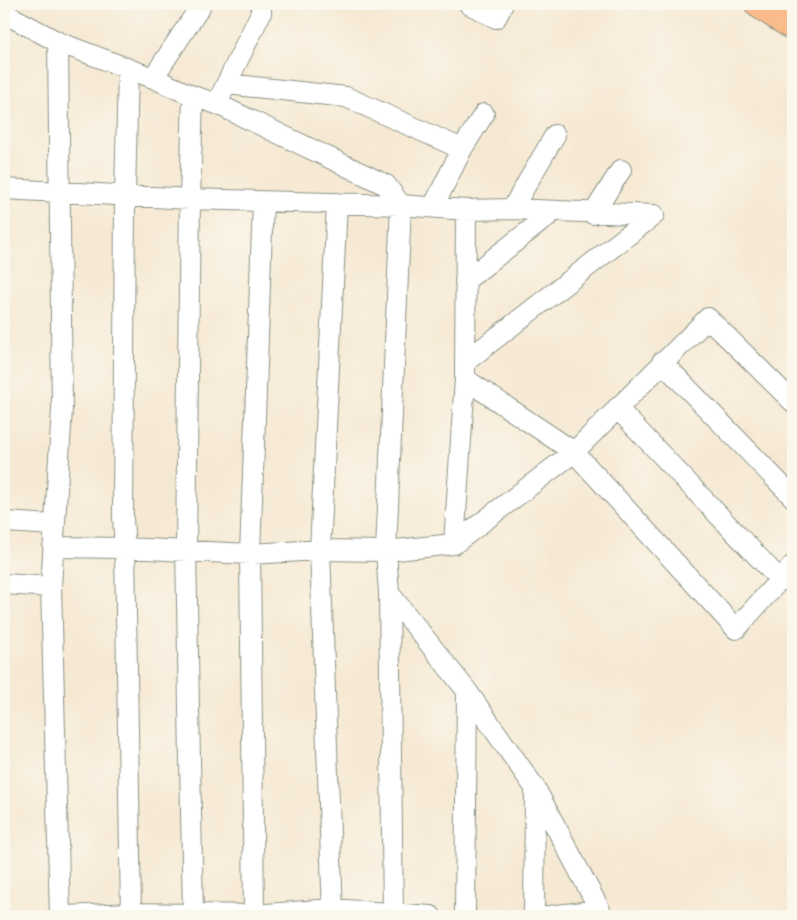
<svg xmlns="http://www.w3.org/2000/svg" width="797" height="920" viewBox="0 0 797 920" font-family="'Comic Neue',sans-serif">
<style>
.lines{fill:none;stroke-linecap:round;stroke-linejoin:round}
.minor-casing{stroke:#8a9384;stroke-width:22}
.highway-casing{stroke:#8a9384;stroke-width:30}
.minor{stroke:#fff;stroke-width:20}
.highway{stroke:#f9bc8a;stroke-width:28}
</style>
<rect width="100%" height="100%" fill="#fbf7ec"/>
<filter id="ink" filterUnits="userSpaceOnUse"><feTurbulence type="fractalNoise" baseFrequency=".02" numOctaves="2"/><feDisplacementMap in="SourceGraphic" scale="10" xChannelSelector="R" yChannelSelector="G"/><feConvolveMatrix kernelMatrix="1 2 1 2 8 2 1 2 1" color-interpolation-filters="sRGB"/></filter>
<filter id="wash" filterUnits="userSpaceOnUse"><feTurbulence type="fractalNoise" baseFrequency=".0096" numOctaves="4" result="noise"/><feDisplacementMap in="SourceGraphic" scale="20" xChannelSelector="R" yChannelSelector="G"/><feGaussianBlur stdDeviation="1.12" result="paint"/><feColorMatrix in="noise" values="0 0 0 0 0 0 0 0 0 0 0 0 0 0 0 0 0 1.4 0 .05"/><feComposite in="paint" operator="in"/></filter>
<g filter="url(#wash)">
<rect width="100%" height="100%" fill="#f6e9d4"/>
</g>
<g filter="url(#ink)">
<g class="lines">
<g class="minor-casing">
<path id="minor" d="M469,4l27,14 7,-14
M4,13l54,29 95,36 40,18 24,8 169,81 15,20 -15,346 3,42 4,323
M58,42l4,367 -11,178 9,329
M153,78l47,-71 -1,-3
M227,84l119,13 116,52
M221,95l40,-82v-9
M4,189l186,10 211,6 65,5 46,-1 142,6
M433,207l29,-58 22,-35
M512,209l43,-74
M593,214l28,-44
M465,281l88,-69
M465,362l189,-147
M662,362l131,135
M465,379l109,73 162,177 57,-64
M617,408l164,173
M4,522l50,3
M454,544l120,-92 134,-134 85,84
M53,547l72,1 -2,-30 2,-322 3,-126
M4,584l47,3
M389,593l78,98 -2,225
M467,691l68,97 65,122
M66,916l64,-3 124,2 78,-6 99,7
M131,916l-6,-368 125,6 70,-4 66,1 68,-7 11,-165 1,-169
M193,916l-7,-366 4,-351 3,-103
M254,916l-4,-362 13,-352
M333,916l-13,-366 17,-347
M534,916l1,-125
M549,916l51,-6 1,6"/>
</g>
<g class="highway-casing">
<path id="highway" d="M759,4l34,22"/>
</g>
<use href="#minor" class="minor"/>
<use href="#highway" class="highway"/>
</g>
</g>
<rect width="797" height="920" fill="none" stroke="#fbf7ec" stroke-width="20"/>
</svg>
